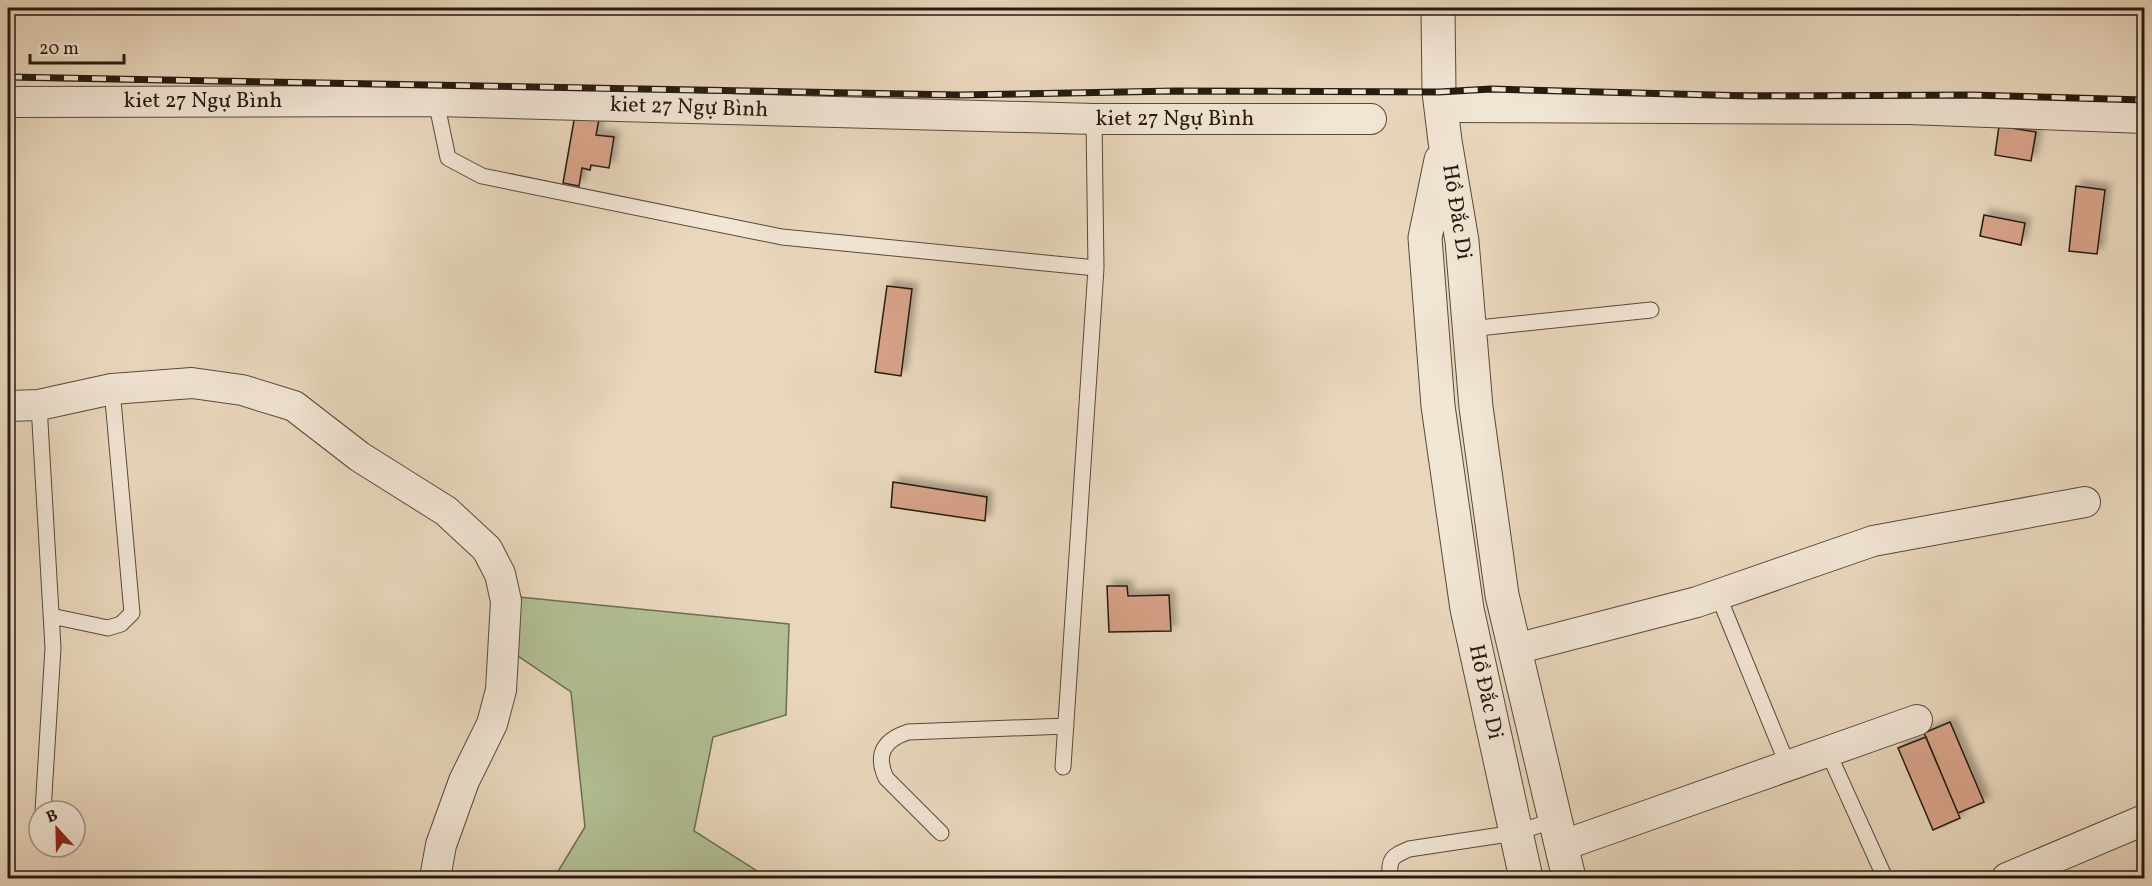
<svg xmlns="http://www.w3.org/2000/svg" width="2152" height="886" viewBox="0 0 2152 886" font-family="Vollkorn,serif">
<style>
.green{fill:#b2bf94;stroke:#6c6d52;stroke-width:1.5}
.building{fill:#d8a38a;stroke:#261b0f;stroke-width:1.5;filter:url(#shadow)}
.lines{fill:none;stroke-linecap:round;stroke-linejoin:round}
.service-casing{stroke:#574a3a;stroke-width:17}
.minor-casing{stroke:#574a3a;stroke-width:32}
.tertiary-casing{stroke:#574a3a;stroke-width:35}
.service{stroke:#f1e5d4;stroke-width:15}
.minor{stroke:#f1e5d4;stroke-width:30}
.tertiary{stroke:#f1e5d4;stroke-width:33}
.rail-casing{stroke:#261b0f;stroke-width:7}
.rail{stroke:#f1e5d4;stroke-width:4.5;stroke-dasharray:14;stroke-linecap:butt}
.labels{text-anchor:middle;dominant-baseline:central;stroke-width:4.5;stroke-linejoin:round;paint-order:stroke}
.street-label{font-size:22px;fill:#261b0f;stroke:#f1e5d4}
</style>
<defs>
<filter id="shadow"><feDropShadow dx="5.5" dy="-5.5" stdDeviation="3" flood-color="#0004"/></filter>
</defs>
<rect width="100%" height="100%" fill="#e9d7bd"/>
<filter id="stains"><feTurbulence type="fractalNoise" baseFrequency=".00333" numOctaves="4"/><feColorMatrix values="0 0 0 0 .2 0 0 0 0 .09 0 0 0 0 .02 0 0 0 .5 -.17"/></filter>
<radialGradient id="worn" r=".72"><stop offset=".6" stop-color="#630" stop-opacity="0"/><stop offset="1" stop-color="#630" stop-opacity=".3"/></radialGradient>
<path class="green" d="M519,597l270,27 -3,91 -73,22 -19,94 74,47h-214l31,-51 -14,-135 -56,-38z"/>
<path class="building" d="M1979,8h41l-2,7z
M576,109l24,5 -4,21 18,2 -5,31 -18,-3 -1,5 -8,-2 -3,18 -16,-3z
M1999,126l37,6 -5,29 -36,-6z
M2076,186l29,4 -8,64 -28,-3z
M1984,215l41,8 -4,22 -41,-9z
M887,286l25,3 -11,87 -26,-4z
M893,482l94,15 -2,24 -94,-14z
M1107,586h20l1,10 41,-1 2,36 -62,1z
M1950,722l34,80 -26,11 -34,-80z
M1926,737l34,81 -27,12 -35,-82z"/>
<g class="lines">
<g class="service-casing">
<path id="service" d="M436,101l12,57 34,18 300,61 314,31
M1469,329l182,-19
M39,405l14,243 -10,163
M1718,595l70,171
M51,616l57,12 13,-4 11,-11 -20,-224
M1828,752l57,126
M1063,767l33,-499 -2,-149
M941,833l-55,-55c-11,-24 -2,-38 22,-46l158,-6
M1390,878c-1,-20 1,-21 19,-29l106,-16 40,-13"/>
</g>
<g class="minor-casing">
<path id="minor" d="M8,102l428,-1 658,18h277
M1441,107l468,2 235,9
M8,406l31,-1 73,-16 80,-6 50,7 52,16 66,51 86,54 41,38 13,25 6,27 -5,89 -9,34 -28,57 -23,64 -6,33
M1515,649l182,-47 176,-61 212,-39
M1561,846l356,-126
M2007,878l137,-58"/>
</g>
<g class="tertiary-casing">
<path id="tertiary" d="M1438,8l1,84 6,49 17,100 14,166 26,188 67,283
M1441,160l-16,78 13,168 29,203 59,269"/>
</g>
<use href="#service" class="service"/>
<use href="#minor" class="minor"/>
<use href="#tertiary" class="tertiary"/>
<g class="rail-casing">
<path id="rail" d="M8,77l951,18 216,-4 264,1 52,-3 260,7 221,-1 172,5"/>
</g>
<use href="#rail" class="rail"/>
</g>
<g class="labels">
<g class="street-label">
<text x="203" y="101">kiet 27 Ngự Bình</text>
<text transform="translate(689 108) rotate(2)">kiet 27 Ngự Bình</text>
<text x="1175" y="119">kiet 27 Ngự Bình</text>
<text transform="translate(1456 212) rotate(81)">Hồ Đắc Di</text>
<text transform="translate(1485 692) rotate(78)">Hồ Đắc Di</text>
</g>
</g>
<rect width="2152" height="886" fill="none" stroke="#e9d7bd" stroke-width="30"/>
<rect x="9" y="9" width="2134" height="868" fill="none" stroke="#261b0f" stroke-width="3"/>
<rect x="15" y="15" width="2122" height="856" fill="none" stroke="#261b0f" stroke-width="1.5"/>
<g transform="translate(57 829) rotate(338)"><circle r="28" fill="#f1e5d4" stroke="#a09485" stroke-width="1.5"/>
<path d="M0-4.5L10 22L0 15L-10 22Z" fill="#8f2418"/>
<text y="-9" font-size="16" font-weight="bold" text-anchor="middle" fill="#261b0f">B</text>
</g>
<path d="M30 54v9h94v-9" fill="none" stroke="#261b0f" stroke-width="3"/>
<text x="39" y="54" font-size="18" fill="#261b0f" stroke="#f1e5d4" stroke-width="4.5" paint-order="stroke">20 m</text>
<rect width="100%" height="100%" filter="url(#stains)"/>
<rect width="100%" height="100%" fill="url(#worn)"/>
</svg>
